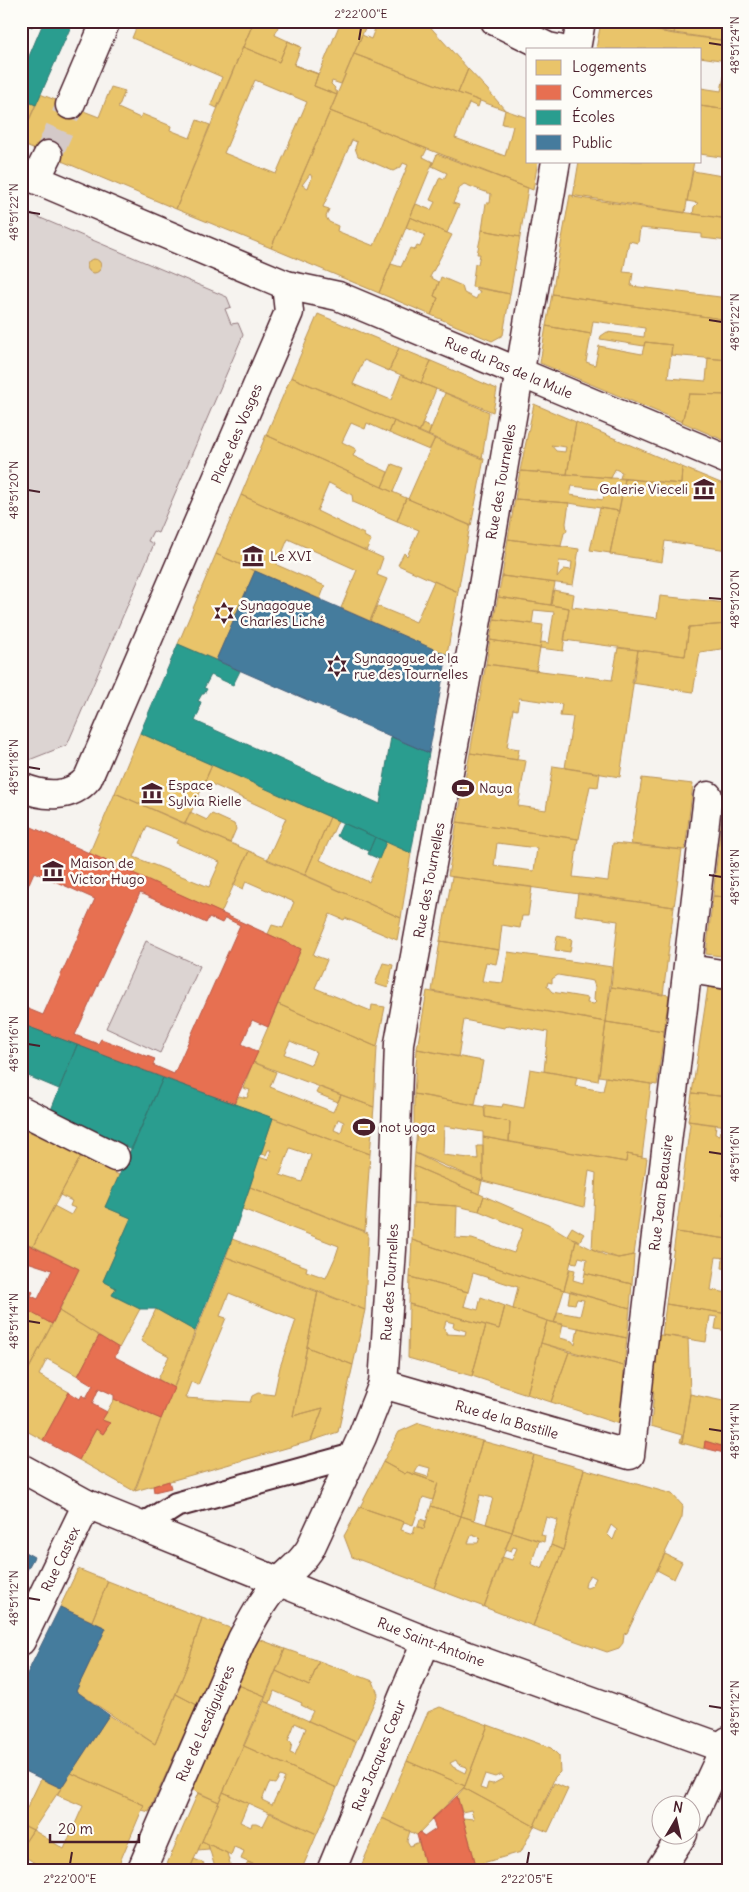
<svg xmlns="http://www.w3.org/2000/svg" width="749" height="1892" viewBox="0 0 749 1892" font-family="Delius,sans-serif">
<style>
.green{fill:#dcd4d2;stroke:#937a7e}
.homes{fill:#e9c46a;stroke:#b99257;fill-rule:evenodd}
.shops{fill:#e76f51;stroke:#b85746;fill-rule:evenodd}
.schools{fill:#2a9d8f;stroke:#347771}
.public{fill:#457b9d;stroke:#465f7b}
.lines{fill:none;stroke-linecap:round;stroke-linejoin:round}
.minor-tunnel{stroke:#d4c9c8;stroke-width:28;stroke-dasharray:28 14;stroke-linecap:butt}
.pedestrian-casing{stroke:#4a1f2b;stroke-width:28}
.minor-casing{stroke:#4a1f2b;stroke-width:31}
.tertiary-casing{stroke:#4a1f2b;stroke-width:31}
.primary-casing{stroke:#4a1f2b;stroke-width:31}
.pedestrian{stroke:#fdfcf7;stroke-width:24}
.minor{stroke:#fdfcf7;stroke-width:28}
.tertiary{stroke:#fdfcf7;stroke-width:28}
.primary{stroke:#fdfcf7;stroke-width:28}
.ticks{fill:none;stroke:#4a1f2b;stroke-width:2}
.labels{text-anchor:middle;dominant-baseline:central;stroke-width:5;stroke-linejoin:round;paint-order:stroke}
.street-label{font-size:14px;fill:#4a1f2b;stroke:#fdfcf7}
.poi-label{font-size:14px;fill:#4a1f2b;stroke:#fdfcf7;text-anchor:start}
.neatline{fill:none;stroke:#4a1f2b;stroke-width:2}
.ticks-label{font-size:12px;text-anchor:middle;fill:#4a1f2b}
</style>
<rect width="100%" height="100%" fill="#f6f3ef"/>
<filter id="ink" filterUnits="userSpaceOnUse"><feTurbulence type="fractalNoise" baseFrequency=".02" numOctaves="2"/><feDisplacementMap in="SourceGraphic" scale="10" xChannelSelector="R" yChannelSelector="G"/><feConvolveMatrix kernelMatrix="1 2 1 2 8 2 1 2 1" color-interpolation-filters="sRGB"/></filter>
<g filter="url(#ink)">
<path class="green" d="M31,214l196,83 4,10 -6,2 6,15 7,-1 5,12 -85,198 -5,-2 -5,10 6,3 -87,201 -38,15 -8,-3v-540l6,3z
M146,941l54,25 -40,87 -54,-25z"/>
<path class="homes" d="M139,21h115l-37,87 -6,-3 11,-28 -90,-39z
M254,21h26l-5,14 26,12 -13,-6 -9,21 -36,-15z
M341,21h27l-27,63 -9,-3 -1,3 4,4 -1,2 3,2v3l-23,-9 4,-12 -24,-9 25,9z
M378,21h47l43,48 -10,24 -104,-39 8,-19 9,4z
M601,21h75l-2,13z
M676,21l52,2v18l-54,-7z
M601,22l127,19v69l-28,-4v-23l1,5 20,3 6,-30 -27,-4v-8h-104z
M288,41l13,6 -7,18 24,9 -4,12 23,9 -66,153 -95,-39 67,-162 36,15zM255,80l52,22 -31,72 -52,-21z
M354,54l126,47 -2,6 -9,-4 -14,35 50,18 8,-30 -11,-2 3,-14 23,8v43h10l-5,29 -203,-79z
M468,69l19,20 18,21 -47,-17z
M111,87l14,4 -7,17 22,10 2,-4 29,12 -1,4 20,8 7,-18 13,5 -34,84 -155,-65v-6l19,-44 59,23z
M21,99l15,6 -15,33z
M700,106l28,4v48l-28,-4z
M330,111l97,38 -4,8 10,5 -54,131 -108,-45zM352,140l5,2 -2,6 3,8 35,15 8,-4 2,-4 5,2 -34,81 -37,-15 1,-5 -9,-4 -3,-5 3,-8 -6,-2zM310,174l2,3 -4,11 -6,-3z
M437,154l91,34 -8,49 -38,-7 4,-27h4l1,-9 -27,-10 -4,3 -7,16 6,2 -12,28 -37,-16 6,-13 15,6 4,-8 -5,-2 10,-23 4,2 3,-6 -15,-7z
M579,161h115l-9,52 -112,-16z
M693,171l35,6v42l-35,-5 1,-7 4,-4 -11,-2z
M570,195l158,24v22l-26,-3v-4l-62,-6 -2,15 -9,-2 -6,31 10,1 -2,13 97,12v22l-176,-26z
M410,217l42,18 -22,42 9,5 -5,14 4,2 -7,17 -52,-22 12,-29 10,3 9,-19 5,2 2,-4 3,1 5,-12 -19,-8z
M482,230l38,7 -10,57 -38,-7 3,-23h3l2,-10h-3z
M87 266a7 7 0 1 1 14 0a7 7 0 1 1-14 0Z
M441,277l21,9 2,7 12,6 4,-8 -4,-1v-3l34,7 -7,41 -11,6 -61,-26 7,-17 -4,-2z
M552,294l176,26v40l-57,-5 1,-10 -27,-3 -1,4 -44,-7 1,-3 6,-4 37,5 1,-9 -52,-7 -2,13 -45,-8z
M318,314l81,34 -10,23 -25,-11 -11,24 38,16 10,-25 35,14 -17,43 -128,-55z
M546,326l45,8 -5,28 9,3 4,-19 43,8 3,-12 27,3 -4,33 38,3 2,-23 20,2v35l-39,-1 -7,28 -142,-59z
M399,348l32,13 -10,22 -32,-13z
M431,361l66,28 -4,23 -72,-29z
M291,377l103,44 -5,12 -22,-10 -2,6 -14,-6 -9,19 14,7 -3,7 35,16 -6,15 -116,-52z
M445,393l44,19 -7,47 -54,-23z
M689,394l39,1v47l-46,-20z
M534,404l42,18 -9,52 -47,-3zM551,445l15,2 -1,5 -9,-1z
M394,421l41,17 -6,12 -40,-17z
M576,422l106,45 -1,17 -61,-6 2,-6 -7,-3 -4,9 -44,-4z
M423,424l8,4 -3,8 -9,-4z
M266,435l140,63 -9,23 -44,-19 -1,-7 -23,-12 -12,28 47,23v2l7,4 -5,11 -125,-56z
M435,438l49,21 -13,67 -63,-27z
M392,464l11,4 -10,24 -11,-5z
M682,467l46,19v64l-63,-9 -3,21 -52,-8 15,-75 56,5z
M520,471l105,8 -6,32 -50,-8 -54,-4zM572,486l33,4 -2,10 -33,-5z
M241,495l142,63 -6,17 10,4 -17,42 -29,-13 16,-38 -69,-31 -11,26 48,21 -5,13 -104,-45z
M406,498l64,27 -12,67 -60,-27 6,-12 3,3 12,-26 -22,-9z
M515,499l54,4 -3,20 1,8 -3,2 -3,13 -53,-7z
M600,508l19,3 -9,42 -20,-3z
M508,539l71,10 -6,36 -71,-9zM559,561l13,1 -1,8 -7,-1 -7,9z
M216,554l39,17 -39,89 -38,-16z
M502,576l53,7 -4,22 -53,-8z
M434,581l24,11 -11,63 -77,-34 7,-15 39,16z
M553,590l21,4 -2,13 85,11 3,-22 68,7v21l-39,3 -4,29 -121,-16 5,-32 -18,-3z
M498,597l71,11 -6,43 -23,-3 1,-6 8,1 5,-31 -20,-2 -2,14 -38,-5z
M494,619l49,6 -3,23 -50,-8z
M728,624v24l-28,4 -7,40 -61,-9 6,-33 47,6 4,-29z
M490,640l50,8 -4,23 -50,-7z
M618,648l20,2 -18,127 -55,-9 8,-51 -13,-1 2,-12 -43,-6 -2,12 -4,-1 -6,38 12,2 -2,11 -47,-7 16,-89 126,16z
M140,733l72,32 -14,32 5,4 -2,5h-7l-9,18 -70,-31z
M470,753l56,8 -8,45 28,4 7,-44 47,7 -2,14 -8,-1 -11,53 -122,-17z
M212,765l118,52 -25,58 -38,-15 19,-42 -81,-37z
M642,778l51,6 -8,66 -54,-6z
M726,789h2v44h-8z
M115,793l134,58 -28,62 -132,-59zM147,826l31,13 -2,4 44,19 -11,25 -75,-30z
M190,812l17,8 5,-6 22,10 2,5 -6,14 -45,-19z
M330,817l8,4 -18,39 49,22 17,-40 25,11 -10,65 -96,-43z
M457,822l121,17 -5,38 35,4 5,-38 69,7 -8,57 -226,-31zM497,843l40,5 -3,23 -40,-5z
M720,833h8v64l-15,-1z
M249,851l152,67 -4,22 -52,-22 -1,2 -14,-6 -17,41 14,5 -12,28 56,23 1,-6 13,2 -8,40 -99,-43 23,-55 -33,-15 4,-9 11,3 11,-26 -48,-21 -3,8 -9,-4z
M452,877l80,10 -4,29h-6l-2,12 -18,-3 -3,25 -59,-9z
M578,893l96,14 -11,88 -52,-8 7,-66 -43,-6z
M713,896l15,1v60l-22,-3z
M557,936l15,3 -2,13 -15,-2z
M440,941l59,9 -3,14 -10,-2 -4,19 21,2 5,-31 104,15 -6,55 -174,-31zM558,975l35,6 2,6 -1,13 2,2 -2,2 -7,-1 1,-5 -36,-6 -5,-6 1,-4 4,1v-4z
M383,963l10,2 -5,23 -13,-4z
M611,987l58,8 -5,36 -58,-9z
M708,987l20,3v107l-36,-4z
M427,991l179,31 -8,59 -54,-10 4,-39 -39,-7 -5,3 -40,-8 -6,37 -41,-8z
M278,1004l99,43 -3,60 -121,-45zM290,1041l26,11 -5,13 -27,-11z
M606,1022l58,9 -7,54 -58,-9z
M417,1049l66,12 -8,44 -61,-11z
M253,1062l23,10 -6,15 63,25 8,-17 33,12 -4,47 -136,-50 5,-8 8,2 3,-8 -7,-2zM338,1119l6,3 -3,11 -7,-3z
M530,1069l47,8 -2,9 28,5 3,-14 45,7 -9,73 -15,-3 -1,8 -117,-20 1,-20 -25,-5 -1,-10 1,-2 17,2 1,-3 21,4z
M319,1087l22,8 -3,7 -22,-9z
M692,1093l36,4v29l-40,-5z
M414,1094l71,13v10l25,5 -1,20 -26,-5v-5l-39,-6 -1,29 35,4 -1,-13h6v35l-40,-14 -28,-14 2,-24h-3z
M273,1118l97,36 -5,77 -115,-44 9,-30 9,3 3,-10h-3l-2,5 -5,-1zM290,1148l21,7 -9,27 -22,-7z
M688,1121l28,4 -1,9 5,1 2,-10 6,1v57l-5,34 5,1v21l-52,-7 14,-108z
M22,1128l59,28 -48,90 -12,-5z
M483,1137l143,25 1,-8 20,4 -13,97 -16,3 -26,-9 4,-76 -7,-2 -5,36 -101,-26z
M415,1153l67,28 -3,13 -65,-28z
M81,1156l38,19 -14,32 26,11 -28,63 13,7 -4,7 28,14 -21,39 -60,-37 20,-42 -46,-23 21,-40 17,9 4,-7 -5,-2 2,-5 -12,-6z
M414,1166l70,30 -5,15 -22,-5 -44,-3z
M250,1187l118,46 -3,77 -139,-53 6,-18 75,28 -1,4 20,7 9,-20 4,-12 -97,-37z
M484,1196l64,28 28,17 -12,49 -152,-50 1,-37 44,3 -1,32 16,1 42,14 9,-24 -44,-18z
M572,1227l12,7 -5,8 -12,-7z
M676,1232l52,7v19l-12,-1 -5,33 17,3v21l-62,-10z
M412,1240l152,50 -10,33 -41,-14 5,-22 -45,-14 -5,19 -58,-15z
M576,1241l28,14 14,3 16,-3 -2,29 -47,-11 2,-14 -8,-2 -2,6 -6,-1z
M226,1257l92,34 -25,125 30,-8 -12,33 -176,50 26,-72zM229,1293l67,27 -16,47 -6,28 -16,-2 -6,3 -2,6 -65,-4 6,-16 7,3 28,-67 -6,-2z
M723,1258h5v11l-6,-1z
M570,1269l5,1 -2,10 10,3 2,-10 47,11 -2,24 -66,-18z
M410,1277l58,15 -4,14 14,4 3,-13 24,9 -6,23 -90,-25z
M318,1291l47,19 -12,55 -46,-18z
M570,1291l60,17 -3,30 -73,-15 4,-11 22,4 4,-16 -7,-1 -2,5 -7,-1z
M409,1304l77,21 -14,51 -64,-18zM446,1321l8,2 -1,4 13,4 -1,4 -18,-1 -3,-6z
M666,1304l62,10v17l-13,-2 2,-12 -7,-1 -4,26 -44,-7z
M505,1306l42,15 -20,73 -55,-18 14,-51 13,4z
M21,1307l10,5 -10,19z
M156,1309l39,22 -21,57 -16,-9 11,-23 -28,-15z
M59,1311l40,25 -21,40 -31,-17 -8,16 30,17 -26,48 -22,-12v-44z
M31,1312l21,12 -31,60v-53z
M547,1321l16,3 -3,14 12,3 3,4 3,-17 49,10 -3,28 -83,-23z
M659,1335l29,3 2,56 -8,49 -2,-1 2,-7 -31,-9 3,-34h-4z
M541,1343l28,9 -18,50 -24,-8z
M307,1347l46,18 -15,67 -27,9 12,-33 -30,8z
M569,1352l55,14 -3,57 -2,1 -68,-22z
M690,1394l38,8v46l-23,-7 -1,8 -22,-6z
M114,1399l47,20 -27,72 -55,-31 17,-31 7,5 7,-11 -8,-3z
M419,1423l63,18 -21,75 -30,-10 7,-23 -31,-11 -2,2 -22,-12 16,-30zM419,1465l11,3 -2,9 -13,-4z
M482,1441l52,14 -22,77 -26,-8 7,-26 -13,-3 -6,25 -13,-4z
M534,1455l50,14 -21,81 -12,-5 7,-25 -12,-3 -5,18 4,1 -1,6 -32,-10z
M383,1462l22,12 2,-2 31,11 -5,17 -10,-3 -4,13h1l-2,1 -5,14 -53,-18z
M584,1469l88,25 11,12 -1,11 -55,116 -3,1 -1,9 -4,5 -12,4 -74,-26 30,-76zM611,1525l6,5 -4,10 -6,-6zM590,1575l6,3 -4,8 -5,2 -2,-1 1,-6z
M431,1506l30,10 -27,72 -82,-31 -8,-21 16,-29 44,15 -3,8 12,4 2,-8 9,3z
M461,1516l51,16 -28,75 -50,-19zM472,1534l8,3 -2,6h-10z
M420,1519l6,2 -2,8 -6,-3z
M512,1532l27,9 -8,23 11,5 9,-24 12,5 -30,76 -49,-19 18,-50 10,3 5,-12 -4,-1 -2,4 -6,-2z
M665,1554l17,8 -8,17 -17,-9z
M78,1569l30,12 -16,40 -32,-14z
M108,1581l94,37 -15,48 -32,78 -79,-53 30,-63 -14,-7z
M202,1618l31,11 -36,76 -21,-11 11,-28z
M256,1638l29,11 -20,47 -29,-12z
M285,1649l34,12 -10,25 -33,-15z
M319,1661l54,20 5,13 -22,48 -48,-21 5,-10 -12,-6 1,-2 -28,-12 -4,12 -6,-2 12,-30 33,15z
M236,1684l29,12 -46,106 -28,-13z
M176,1694l21,11 -48,107 -7,-2 2,-5 -73,-32 38,-58 46,29z
M264,1701l92,41 -19,46 -93,-42zM295,1723l11,5 -11,27 -5,-2 2,-10 -4,-2z
M440,1707l48,18 -23,61 -58,-25 21,-49zM456,1760l2,4 9,3 -2,6 -12,-6 -3,-4z
M488,1725l63,23 8,8 1,16 -5,5 -21,49 -70,-38zM485,1774l10,3 6,-3 3,4 -11,6 -5,-1 -2,7 -6,-2z
M244,1746l93,42 -20,46 -94,-42zM280,1776l5,2 -13,27 -10,-5 7,-17 6,1z
M407,1761l58,25 -48,49 -35,-17z
M71,1773l73,32 -28,66h-69l-26,-17v-6l12,-18 31,19 19,-43 -26,-11z
M41,1779l20,9 -28,42 -12,-6v-19l6,3z
M554,1783l14,6 -20,43 -14,-6z
M464,1788l70,38 -13,26 -45,13 -13,-47 11,1 -3,-9 -9,2 -5,-16z
M223,1792l25,11 -8,19 11,5 1,-4h4l7,3 7,-14 47,22 -16,37h-33l-27,-12 3,-8 -10,-4 -3,8 -29,-14z
M198,1793l21,9 -30,69h-25z
M382,1818l28,13 -3,10 3,5 9,-4 8,29h-68z
M21,1824l12,6 -11,17h-1z
M202,1841l6,3 1,5 -11,1z
M208,1844l19,9 5,18h-16z
M194,1859l10,4 -4,8h-11z
M248,1862l20,9h-24z
M476,1865l1,6h-21z"/>
<path class="shops" d="M25,824l276,125 -33,78 -16,-7 -10,24 16,8 -24,52 -213,-80v-18l22,9 52,-116 -61,-27 -13,30v-69zM140,893l66,30 3,-6 13,6 3,-5 15,7 -66,149 -21,-9 2,-6 -54,-20 -3,5 -23,-9z
M21,1241l58,28 -27,55 -31,-17v-25l12,10 -2,4 7,3 14,-29 -31,-10z
M99,1336l20,12 -4,9 59,31 -13,31 -47,-20v-4l-15,-7 -7,16 15,8 -5,8 8,3 -7,11 -7,-5 -17,31 -36,-20 26,-48 11,7 2,-4 4,3 7,-13 -15,-9z
M705,1441l23,7v6l-24,-6z
M169,1481l2,7 -17,4 -1,-6z
M457,1796l19,69 -20,6h-29l-10,-36 3,-3 4,5 12,-8 -4,-10z"/>
<path class="schools" d="M21,21h13l-2,6 -3,-2 -3,7 -5,-2z
M44,21h23l5,3 -36,81 -15,-6v-24z
M178,644l62,27 -7,14 -22,-10 -7,13 3,1 -3,5h-2l-4,7 3,1 -2,6 1,1 -5,12 185,83 11,-67 38,16 -18,100 -271,-120z
M343,823l32,14 -6,14 -32,-15z
M375,837l11,5 -7,17 -11,-5z
M21,1024l56,21 -18,44 -38,-16z
M77,1045l86,33 -31,71 -81,-39z
M163,1078l110,40 -41,121 -37,92 -39,-22h-16l-28,-14 4,-7 -13,-7 28,-63 -26,-11z"/>
<path class="public" d="M255,571l192,84 -18,98 -213,-93z
M21,1550l13,7 -13,24z
M60,1607l46,21 -30,63 33,24 -48,73 -40,-19v-83z"/>
<g class="lines">
<path class="minor-tunnel" d="M48,155l22,-50"/>
<g class="pedestrian-casing">
<path id="pedestrian" d="M143,1526l33,-21 177,-49"/>
</g>
<g class="minor-casing">
<g id="minor">
<path d="M495,21l53,26 10,2"/>
<path d="M576,49l5,-28"/>
<path d="M70,105l36,-84"/>
<path d="M36,179l12,-24"/>
<path id="s1" d="M21,787c23,10 50,12 67,-9l201,-466 -3,-27"/>
<path d="M689,969l39,6"/>
<path d="M21,1110l94,47"/>
<path id="s2" d="M383,1384l247,71 78,-659"/>
<path id="s3" d="M21,1468l66,36 339,137 297,107"/>
<path id="s4" d="M21,1641l66,-137"/>
<path id="s5" d="M141,1871l101,-232c11,-20 22,-42 39,-59 12,-12 19,-16 29,-31l52,-112 21,-53 9,-135 7,-206 80,-434 77,-448"/>
<path id="s6" d="M331,1871l95,-230"/>
</g>
</g>
<g class="tertiary-casing">
<g id="tertiary">
<path id="s7" d="M21,173l265,112 52,11 390,164"/>
</g>
</g>
<g class="primary-casing">
<path id="primary" d="M692,1818l36,-77
M659,1871l24,-37"/>
</g>
<use href="#pedestrian" class="pedestrian"/>
<use href="#minor" class="minor"/>
<use href="#tertiary" class="tertiary"/>
<use href="#primary" class="primary"/>
</g>
</g>
<path class="ticks" d="M359,40l2,-12M709,43l13,2M28,212l12,2M709,320l13,2M28,490l12,2M709,598l13,1M28,767l12,2M709,875l13,2M28,1044l12,2M709,1152l13,2M28,1321l12,2M709,1429l13,2M28,1598l12,2M709,1706l13,2M70,1864l2,-12M527,1864l2,-12"/>
<defs>
<g id="museum-bare" transform="scale(1.725)"><path d="M0-6L6-3V-2H-6V-3ZM-5-1h2V3h-2ZM-1-1h2V3h-2ZM3-1h2V3H3ZM-6 4H6V6H-6Z" fill="#4a1f2b" stroke="#fdfcf7" stroke-width="2.5" paint-order="stroke"/></g>
<g id="synagogue-bare" transform="scale(1.725)"><path d="M0-6.5L5.6 3.2H-5.6ZM0 6.5L5.6-3.2H-5.6Z" fill="#4a1f2b" stroke="#fdfcf7" stroke-width="2.5" paint-order="stroke"/></g>
<g id="stadium-bare" transform="scale(1.725)"><path d="M0-5a6.5 5 0 1 0 0 10a6.5 5 0 1 0 0-10ZM-3.5-1.8h7v3.6h-7Z" fill="#4a1f2b" stroke="#fdfcf7" stroke-width="2.5" paint-order="stroke"/></g>
</defs>
<g fill-rule="evenodd">
<use href="#museum-bare" x="704" y="489"/>
<use href="#museum-bare" x="253" y="556"/>
<use href="#synagogue-bare" x="224" y="613"/>
<use href="#synagogue-bare" x="337" y="666"/>
<use href="#stadium-bare" x="463" y="788"/>
<use href="#museum-bare" x="152" y="793"/>
<use href="#museum-bare" x="53" y="871"/>
<use href="#stadium-bare" x="364" y="1127"/>
</g>
<g class="labels">
<g class="street-label">
<text stroke="none"><textPath href="#s7" startOffset="526">Rue du Pas de la Mule</textPath></text>
<text stroke="none"><textPath href="#s1" startOffset="448">Place des Vosges</textPath></text>
<text stroke="none"><textPath href="#s5" startOffset="1459">Rue des Tournelles</textPath></text>
<text stroke="none"><textPath href="#s5" startOffset="1054">Rue des Tournelles</textPath></text>
<text stroke="none"><textPath href="#s2" startOffset="521">Rue Jean Beausire</textPath></text>
<text stroke="none"><textPath href="#s5" startOffset="649">Rue des Tournelles</textPath></text>
<text stroke="none"><textPath href="#s2" startOffset="129">Rue de la Bastille</textPath></text>
<text stroke="none"><textPath href="#s4" startOffset="91">Rue Castex</textPath></text>
<text stroke="none"><textPath href="#s3" startOffset="446">Rue Saint-Antoine</textPath></text>
<text stroke="none"><textPath href="#s5" startOffset="161">Rue de Lesdiguières</textPath></text>
<text stroke="none"><textPath href="#s6" startOffset="125">Rue Jacques Cœur</textPath></text>
</g>
<g class="poi-label">
<text x="688" y="489" text-anchor="end">Galerie Vieceli</text>
<text x="270" y="556">Le XVI</text>
<text x="240" y="605">Synagogue<tspan x="240" dy="16">Charles Liché</tspan></text>
<text x="354" y="658">Synagogue de la<tspan x="354" dy="16">rue des Tournelles</tspan></text>
<text x="168" y="785">Espace<tspan x="168" dy="16">Sylvia Rielle</tspan></text>
<text x="479" y="788">Naya</text>
<text x="70" y="863">Maison de<tspan x="70" dy="16">Victor Hugo</tspan></text>
<text x="380" y="1127">not yoga</text>
</g>
</g>
<rect width="749" height="1892" fill="none" stroke="#fdfcf7" stroke-width="55"/>
<rect x="526" y="48" width="175" height="115" fill="#fdfcf7" stroke="#b5a4a5"/>
<rect x="536" y="60" width="25" height="15" fill="#e9c46a" stroke="#b5a4a5"/>
<text x="572" y="72" font-size="15" fill="#4a1f2b">Logements</text>
<rect x="536" y="85" width="25" height="15" fill="#e76f51" stroke="#b5a4a5"/>
<text x="572" y="98" font-size="15" fill="#4a1f2b">Commerces</text>
<rect x="536" y="110" width="25" height="15" fill="#2a9d8f" stroke="#b5a4a5"/>
<text x="572" y="122" font-size="15" fill="#4a1f2b">Écoles</text>
<rect x="536" y="135" width="25" height="15" fill="#457b9d" stroke="#b5a4a5"/>
<text x="572" y="148" font-size="15" fill="#4a1f2b">Public</text>
<g transform="translate(676 1820) rotate(9)"><circle r="24" fill="#fdfcf7" stroke="#b5a4a5"/>
<path d="M0-4L9 19L0 12L-9 19Z" fill="#4a1f2b"/>
<text y="-8" font-size="14" font-weight="bold" text-anchor="middle" fill="#4a1f2b">N</text>
</g>
<path d="M50 1834v8h89v-8" fill="none" stroke="#4a1f2b" stroke-width="2.5"/>
<text x="58" y="1834" font-size="15" fill="#4a1f2b" stroke="#fdfcf7" stroke-width="4" paint-order="stroke">20 m</text>
<rect x="28" y="28" width="694" height="1836" class="neatline"/>
<g class="ticks-label">
<text x="361" y="18">2°22'00"E</text>
<text transform="translate(735 45) rotate(-90)" y="4">48°51'24"N</text>
<text transform="translate(14 212) rotate(-90)" y="4">48°51'22"N</text>
<text transform="translate(735 322) rotate(-90)" y="4">48°51'22"N</text>
<text transform="translate(14 490) rotate(-90)" y="4">48°51'20"N</text>
<text transform="translate(735 599) rotate(-90)" y="4">48°51'20"N</text>
<text transform="translate(14 767) rotate(-90)" y="4">48°51'18"N</text>
<text transform="translate(735 877) rotate(-90)" y="4">48°51'18"N</text>
<text transform="translate(14 1044) rotate(-90)" y="4">48°51'16"N</text>
<text transform="translate(735 1154) rotate(-90)" y="4">48°51'16"N</text>
<text transform="translate(14 1321) rotate(-90)" y="4">48°51'14"N</text>
<text transform="translate(735 1431) rotate(-90)" y="4">48°51'14"N</text>
<text transform="translate(14 1598) rotate(-90)" y="4">48°51'12"N</text>
<text transform="translate(735 1708) rotate(-90)" y="4">48°51'12"N</text>
<text x="70" y="1883">2°22'00"E</text>
<text x="527" y="1883">2°22'05"E</text>
</g>
</svg>
